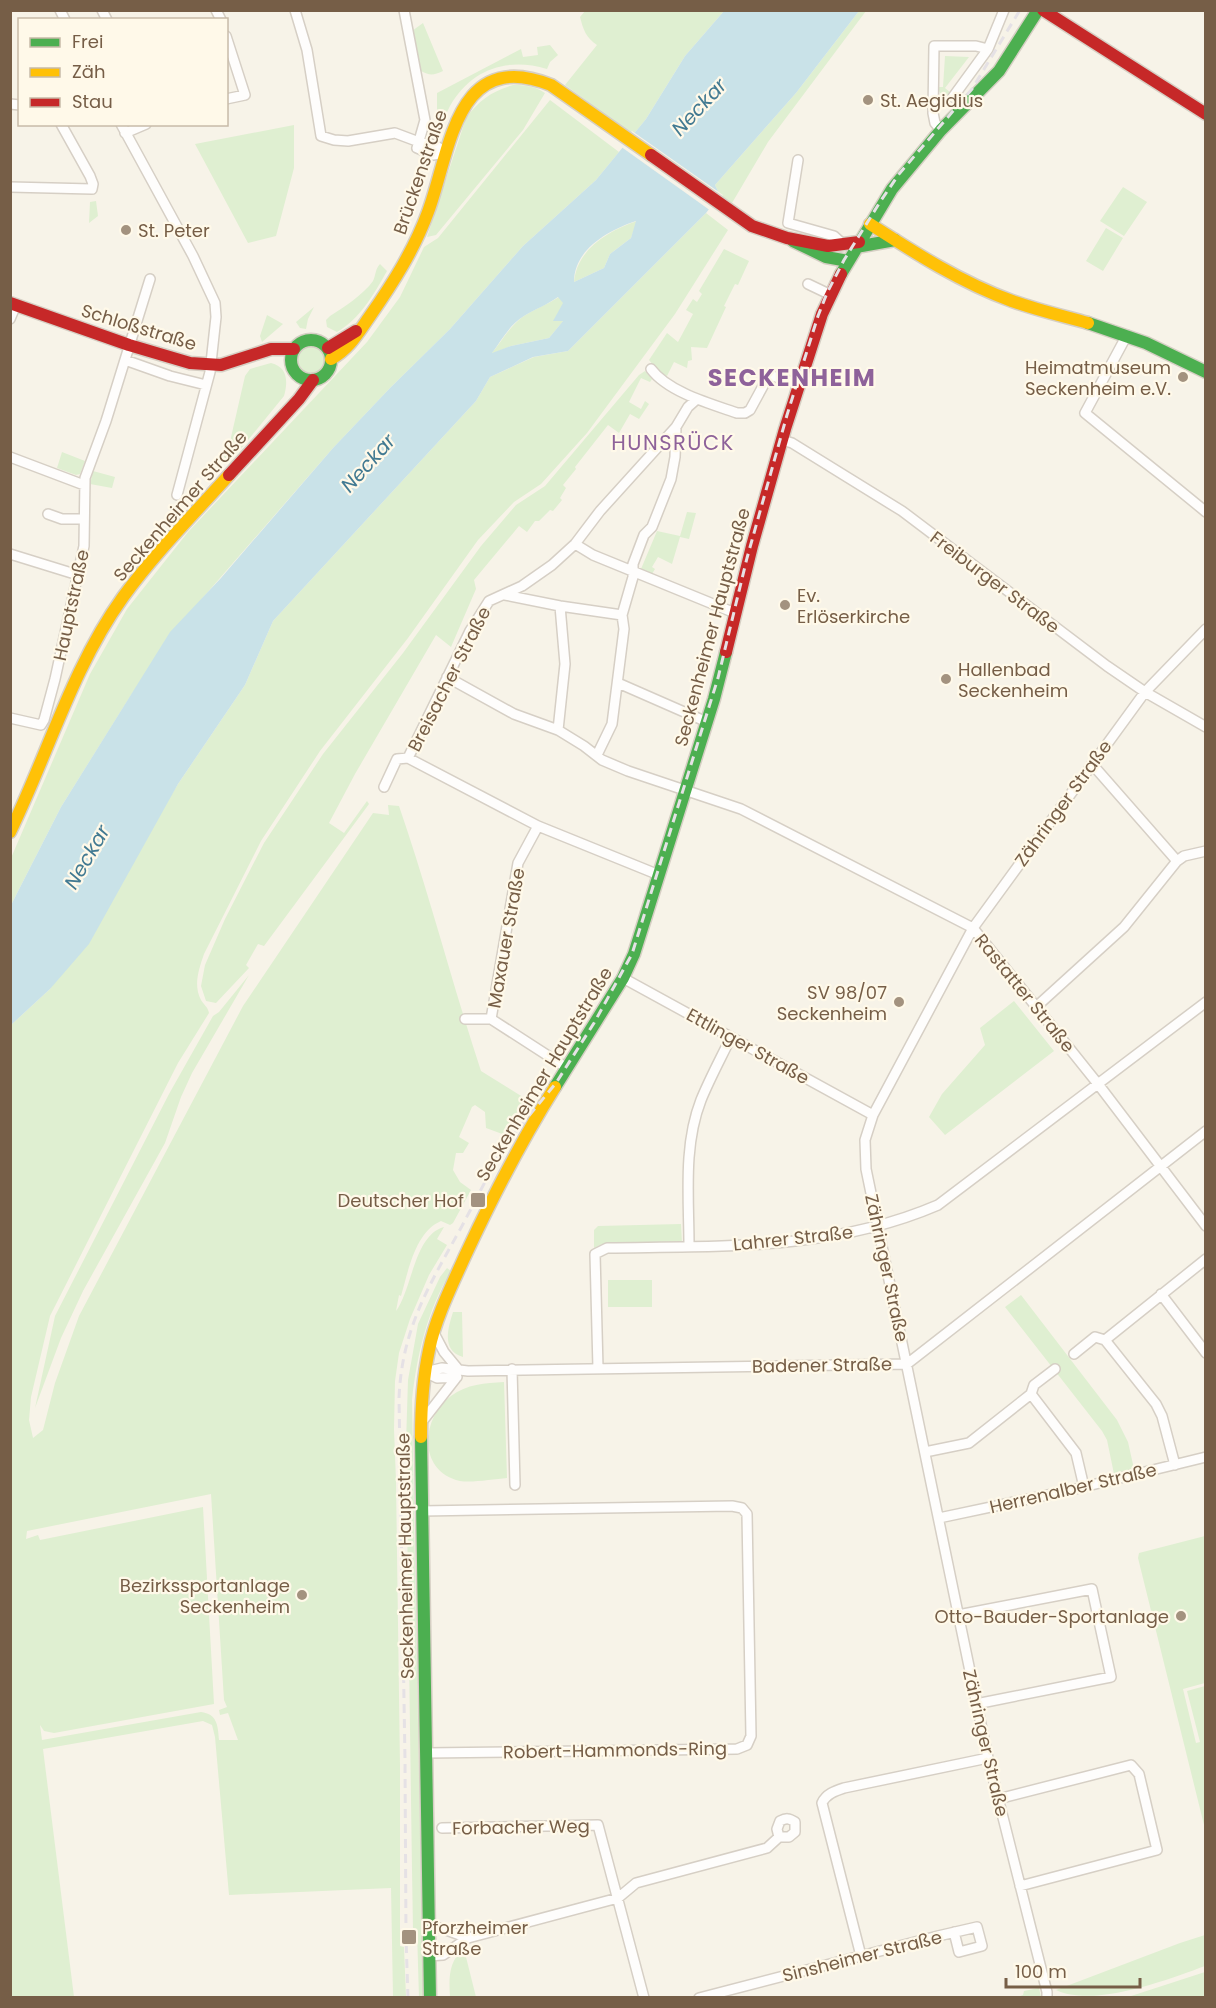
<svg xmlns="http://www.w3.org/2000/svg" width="1216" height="2008" viewBox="0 0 1216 2008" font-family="Poppins,sans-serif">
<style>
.green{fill:#dfefd1;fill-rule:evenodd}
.water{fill:#c9e2e8;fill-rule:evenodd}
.pier{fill:#f7f3e8}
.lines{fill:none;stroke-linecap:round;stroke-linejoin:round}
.street-casing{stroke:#d6cfc5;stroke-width:12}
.fast-casing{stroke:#d6cfc4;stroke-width:15}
.slow-casing{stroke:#d6cfc4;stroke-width:15}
.jam-casing{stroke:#d6cfc4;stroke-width:15}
.street{stroke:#fefdfc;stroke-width:9}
.fast{stroke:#4caf50;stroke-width:12}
.slow{stroke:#ffc107;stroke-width:12}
.jam{stroke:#c62828;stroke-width:12}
.rail{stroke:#e5e1e5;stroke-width:3;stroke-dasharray:9 6;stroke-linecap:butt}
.poi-dot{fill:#a3927f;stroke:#fff9e9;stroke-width:2}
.labels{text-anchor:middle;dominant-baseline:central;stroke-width:4.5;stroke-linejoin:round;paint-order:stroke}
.poi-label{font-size:18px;fill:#765e47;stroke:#fff9e9;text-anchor:start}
.street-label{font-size:18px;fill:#765e47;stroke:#fff9e9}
.water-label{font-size:20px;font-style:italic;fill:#427a92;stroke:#fff9e9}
.quarter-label{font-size:21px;letter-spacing:1.5px;fill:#8e629a;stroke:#fff9e9}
.district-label{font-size:24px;font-weight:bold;letter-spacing:1.5px;fill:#8e629a;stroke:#fff9e9}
</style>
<rect width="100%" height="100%" fill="#f7f3e8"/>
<path class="green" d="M585,11h139l-39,45 -39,63 -13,16 -68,-50 32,-40c-11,-7 -14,-16 -17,-28z
M859,11h7l-98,131 -36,61 -12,-8 -5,-10 81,-92z
M423,23l20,48c-9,4 -13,5 -22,0l-9,-40z
M550,45l8,10 -8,7 -3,7c-40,-12 -76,0 -97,37 -4,7 -6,15 -10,22l-6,1 3,-9v-27l84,-44 2,8 15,-2 -1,-8z
M945,56l24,1 -24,31 6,5 -6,3 -5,-3 -3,-6h6z
M513,85c12,0 22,1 32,8l-22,37 -87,105 -9,2 39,-119c13,-18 26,-27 47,-33z
M550,100l69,52 -23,28 -73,66 -73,83 -60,59 -57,60 -133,153 -69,94 -70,112 -50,98v-47l79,-184 37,-65 61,-77 179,-190 33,-45 24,-50 14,-9z
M294,125v43l-18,68 -28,7 -53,-99z
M1123,187l24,15 -23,34 -24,-15z
M96,201l2,15 -9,7 1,-21z
M706,213l22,17 -53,84 -88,119 -46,51 -27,18 -36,38 -70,98 -88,113 -59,90 -57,113c-5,15 -11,31 -3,46 3,5 7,7 8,13l-31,50 -128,253 -19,81 -2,23 4,18 10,-8 12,-47 24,-67 164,-310 130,-193 16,2 -1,-10 11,1c30,87 53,177 82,265l53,33 -6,6 -3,-3 -2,3 2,2 -20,23 -19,-7 -1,-16 -10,-7 -3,2 -13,30 10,6 -6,10h-7l-3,17 7,12 11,8 -18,33 -3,2 -9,-4c-26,11 -33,51 -40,75l-2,-1 -3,16c16,-21 18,-76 48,-84l-7,12 10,6 -18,30 -19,44 -11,34 -4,28 -1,48 2,52 4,285v180l4,1 2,50h-13l-2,-109 -162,7 -14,-158 -3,-12 -9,-4 -160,28 31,248 -63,1v-973l39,-36 128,-205 67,-99 28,-64 203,-220 14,-24 44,-20 34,-6zM211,1494l13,206 3,7 -8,3 1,5 8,-2 10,27h-19c-1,-15 -2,-26 -18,-28l-159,28 -2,-15 4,6 10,2 160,-29 -11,-197 -163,33 -2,-5 -12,4 1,-8z
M637,221l-6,17 -21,16 -6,14 -30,14c3,-33 34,-51 63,-61z
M1106,228l17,10 -20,33 -17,-10z
M724,249l25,12 -11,24 -3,-1 -11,22 2,1 -19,41 -16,-1 1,13 -4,1 -1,7 -13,-6 -7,14 -9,-5 -9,-11 18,-27 11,9 15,-28 -7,-4 7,-11 4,3 5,-8 -3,-3z
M380,264l7,7c-13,23 -27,48 -50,61l-10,-5 -1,-7 4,-4c14,-9 33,-21 43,-35 3,-6 2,-12 7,-17z
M559,297l5,6 -10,18 10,-1 -15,18 -38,8 -20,8c10,-12 18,-26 30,-36 11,-8 26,-13 38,-21z
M314,307l-6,12 -2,10 -6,-1 -4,-6z
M267,315l16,9 -21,18 -2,-6z
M297 359a14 14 0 1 1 28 0a14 14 0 1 1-28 0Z
M271,363c17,4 17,19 13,33l-54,66 -6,-5 5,-11 16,-70 5,-7z
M645,371l7,8 -2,3 -9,-4 -12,24 12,7 4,-8 4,3 -10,15 -9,-5 -11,19 -11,-8 -33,42 1,2 -13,16 3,3 -6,10 2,2 -9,11 -3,-1 -11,11h-4l-8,11 -8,-6 -45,54 2,9 -25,58 -15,-12 -81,139 -26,49 15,10 23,-32 2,3 -105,142 -6,-2 -12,21 3,3 -33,35 -10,-2 -5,-15 4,-21 20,-46 39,-76 59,-89 80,-101 78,-107 35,-41 29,-19 94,-111z
M62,452l23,9 -5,13 -4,1 -19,-7z
M93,471l22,6 -3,11 -22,-4z
M687,512l9,1 -7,26 -9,-2 -8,27 -14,-7 -6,10 3,2 -3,5 -11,-5 16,-38 23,5z
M249,975l-57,98 -11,24 -16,46 -82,148 -22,47 -26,70 20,-92 114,-222 44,-78 6,-4z
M1014,1001l40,50 -109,84 -16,-18 13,-23 43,-49 -5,-17z
M681,1224l1,19 -80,1 -8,4v-18l4,-4z
M447,1268l4,3c-24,40 -34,84 -39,129l11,597 -4,1 -2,-67h-4l-1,-61 -6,-427 2,-63 10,-56 22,-47z
M608,1280h44v27h-44z
M1021,1295l96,125 11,22 6,27 -20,5 -7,-34 -5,-9 -97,-124z
M453,1312h9l1,45c-22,-6 -15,-29 -10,-45z
M504,1382l3,96c-13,1 -35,5 -47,3 -43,-10 -39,-63 -9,-85 16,-12 34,-13 53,-14z
M1205,1536v147l-22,6 13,54 4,-1 -13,-51 18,-5v143l-67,-271 1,-5z
M1205,1935v31c-38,14 -111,42 -149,24l124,-47z
M464,1949l12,48h-26c-1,-18 -2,-36 14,-48z
M1205,1972v25h-77z
M1039,1988l2,9h-24l6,-2 1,-4z"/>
<path class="water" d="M724,11h135l-63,82 -81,92 5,10 -14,18 -138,138 -35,6 -43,20 -14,24 -203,220 -28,64 -67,99 -89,160 -39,45 -39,36v-120l50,-98 109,-175 51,-54 112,-130 57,-60 60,-59 73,-83 73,-66 50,-61 39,-63zM636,221l-5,17 -21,16 -6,14 -30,14c0,-33 35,-52 62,-61zM558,297l5,6 -10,18h10l-14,17 -38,8 -19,7c9,-12 18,-29 32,-37 11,-7 23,-11 34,-19z"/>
<path class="pier" d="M632,131l91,64 -12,16 -91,-65z"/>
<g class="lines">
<g class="street-casing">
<path id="street" d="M60,10l5,10
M102,10l5,10
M216,10l5,10
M295,10l12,40 14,86 13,4 14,1 47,-8 24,9 16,3 11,8
M404,10l21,110 -8,28 16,7 13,-2
M226,36l19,59 -19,4
M953,97l35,-48 16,-39
M10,104l10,1
M121,124l72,132 22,47 1,14 -6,55 -33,123
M941,130l-6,-7 -2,-10 1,-67h42l12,3
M125,133l21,-9
M798,160l-10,63 46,13 10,9
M10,187l82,2 1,-5 -3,-8 -29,-52
M808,284l23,11
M10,319l6,-14
M1127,335l-42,78 121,99
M125,360l45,16 36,9
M651,369c17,23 60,35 86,44h8l5,-3 19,-35 30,9
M782,440l10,3 110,68 205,155 38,26 61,35
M10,457l74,28
M48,514l14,5h22
M575,544l18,11 142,58
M10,554l68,21
M505,595l55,11 62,9
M447,677l67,37 44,16 26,16 18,14 26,11 113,38 232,119 125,156 108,142
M618,683l89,39
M10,718l31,7 3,-5 11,-41 29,-133 1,-68 21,-57 44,-142
M558,730l7,-66 -5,-58
M597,755l15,-31 12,-95 -2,-14 11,-38v-13l11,-29 8,-8 19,-48 4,-22 1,-30
M408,758l62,-127 19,-30 33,-15 30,-21 23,-21 25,-33 76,-84 12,-20 9,-8
M408,758l130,68 121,49
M1092,764l85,97
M384,787l13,-28 11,-1
M538,826l-20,37 -27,156 76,49
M623,978l250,137
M1036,1007l88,-80 53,-66 7,-5 22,-5
M465,1019h26
M689,1246c0,-48 -6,-100 12,-146 9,-22 20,-42 30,-63
M1161,1294l45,59
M434,1333l10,19 14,17
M1074,1354l21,-17 10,3
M598,1368l-3,-114 12,-6c114,-2 224,3 331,-43l268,-203
M512,1369l3,116
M425,1372l17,-4 26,3 439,-7 299,-233
M425,1372l12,6 20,-1
M1031,1394l3,-9 21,-16
M421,1423l35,-45
M925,1452l44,-9 62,-49 45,59 8,34
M1175,1465l-13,-49 -6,-12 -51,-64 101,-81
M421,1511l311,-5 10,2 5,6 4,222 -4,9 -10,4 -311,4
M939,1518l132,-28 135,-33
M958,1615l134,-26 19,88 -135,27
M998,1799l133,-34 8,9 18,76 -137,36
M442,1828l156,-3 46,173
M428,1928h13l27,10
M428,1956l15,-1 25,-17 150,-40 18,-15 131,-35 12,-11h10l6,-5v-10c-6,-4 -9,-4 -15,-1l-3,8 2,8
M861,1956l-39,-153c4,-9 13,-12 22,-15l144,-30
M699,1998l239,-62 39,-9 5,19 -23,6 -5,-20
M1047,1998v-6l-59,-234 -122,-589 -1,-29 8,-25 100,-187 172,-236 61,-63"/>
</g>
<g class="fast-casing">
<path id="fast" d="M793,241l33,16 22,4
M856,247l39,-7
M841,274l51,-85 49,-59 58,-59 39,-61
M1088,323l58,20 60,29
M291 360a20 20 0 1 1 40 0a20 20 0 1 1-40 0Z
M555,1087l68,-109 11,-24 80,-255 12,-47
M421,1437l9,561"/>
</g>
<g class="slow-casing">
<path id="slow" d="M870,224c45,29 92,59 142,77 25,9 51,15 76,22
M331,359c19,-11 27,-26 39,-43 23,-33 44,-66 58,-104 23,-62 27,-165 123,-127l100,70
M10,832c38,-78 62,-164 113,-235 32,-44 70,-82 106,-122
M421,1437c0,-29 2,-59 8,-87 6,-31 23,-65 36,-94 27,-58 56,-115 90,-169"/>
</g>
<g class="jam-casing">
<path id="jam" d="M1043,10l163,104
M651,155l101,71 35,12 41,8 31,-4
M10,303l119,42 61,18 31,2 50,-16h23
M328,348l28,-17
M229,475l70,-76 14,-19
M726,652l26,-106 33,-117 37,-115 19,-40"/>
</g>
<use href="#street" class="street"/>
<use href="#fast" class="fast"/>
<use href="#slow" class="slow"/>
<use href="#jam" class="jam"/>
<path class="rail" d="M408,1998l-2,-60 -1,-178 -6,-362c3,-70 30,-112 63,-172 12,-23 24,-46 36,-69l11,-17 47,-57 38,-60 38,-69 86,-276 29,-120 40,-143 31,-99 9,-23 17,-33 36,-58 19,-28 73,-85 48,-79"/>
</g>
<g class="poi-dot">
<circle cx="868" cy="100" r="6"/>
<circle cx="126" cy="230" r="6"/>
<circle cx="1183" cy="377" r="6"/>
<circle cx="785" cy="605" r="6"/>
<circle cx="946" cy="679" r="6"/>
<circle cx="899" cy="1002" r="6"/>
<rect x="470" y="1192" width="16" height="16" rx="3"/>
<circle cx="302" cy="1595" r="6"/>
<circle cx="1181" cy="1616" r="6"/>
<rect x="401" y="1929" width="16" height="16" rx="3"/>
</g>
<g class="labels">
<g class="poi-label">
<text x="880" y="100">St. Aegidius</text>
<text x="138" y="230">St. Peter</text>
<text x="1171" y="367" text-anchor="end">Heimatmuseum<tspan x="1171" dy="21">Seckenheim e.V.</tspan></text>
<text x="797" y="595">Ev.<tspan x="797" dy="21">Erlöserkirche</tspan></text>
<text x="958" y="669">Hallenbad<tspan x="958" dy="21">Seckenheim</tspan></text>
<text x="887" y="992" text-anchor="end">SV 98/07<tspan x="887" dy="21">Seckenheim</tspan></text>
<text x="464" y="1200" text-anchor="end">Deutscher Hof</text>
<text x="290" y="1585" text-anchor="end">Bezirkssportanlage<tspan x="290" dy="21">Seckenheim</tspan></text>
<text x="1169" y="1616" text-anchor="end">Otto-Bauder-Sportanlage</text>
<text x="422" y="1927">Pforzheimer<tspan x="422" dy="21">Straße</tspan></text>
</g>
<g class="street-label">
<text transform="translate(420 172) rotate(-71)">Brückenstraße</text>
<text transform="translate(139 327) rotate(17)">Schloßstraße</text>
<text transform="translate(180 506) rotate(-49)">Seckenheimer Straße</text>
<text transform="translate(995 582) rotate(37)">Freiburger Straße</text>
<text transform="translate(71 605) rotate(-78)">Hauptstraße</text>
<text transform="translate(712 627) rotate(-75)">Seckenheimer Hauptstraße</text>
<text transform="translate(449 679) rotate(-63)">Breisacher Straße</text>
<text transform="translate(1063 803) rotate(-54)">Zähringer Straße</text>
<text transform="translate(506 938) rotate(-80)">Maxauer Straße</text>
<text transform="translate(1025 993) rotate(51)">Rastatter Straße</text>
<text transform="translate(748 1046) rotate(29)">Ettlinger Straße</text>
<text transform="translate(544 1074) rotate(-59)">Seckenheimer Hauptstraße</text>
<text transform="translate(793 1238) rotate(-6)">Lahrer Straße</text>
<text transform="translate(887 1268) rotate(78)">Zähringer Straße</text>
<text transform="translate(822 1365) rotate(-1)">Badener Straße</text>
<text transform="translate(1073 1488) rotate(-13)">Herrenalber Straße</text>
<text transform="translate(405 1556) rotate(-91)">Seckenheimer Hauptstraße</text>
<text transform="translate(986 1743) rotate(77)">Zähringer Straße</text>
<text transform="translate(615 1750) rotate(-1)">Robert-Hammonds-Ring</text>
<text transform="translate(521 1827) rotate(-1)">Forbacher Weg</text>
<text transform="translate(862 1956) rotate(-14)">Sinsheimer Straße</text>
</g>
<g class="water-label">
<text transform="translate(699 107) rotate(-47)">Neckar</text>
<text transform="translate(368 463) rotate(-48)">Neckar</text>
<text transform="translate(87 857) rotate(-60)">Neckar</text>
</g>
<g class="quarter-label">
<text x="673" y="442">HUNSRÜCK</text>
</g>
<g class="district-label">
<text x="792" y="377">SECKENHEIM</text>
</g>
</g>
<rect width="1216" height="2008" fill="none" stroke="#765e47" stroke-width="24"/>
<rect x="18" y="18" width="210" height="108" fill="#fff9e9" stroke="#c8bba8" stroke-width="1.5"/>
<rect x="30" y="38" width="30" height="9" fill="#4caf50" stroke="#c8bba8" stroke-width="1.5"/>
<text x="72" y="48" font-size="18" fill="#765e47">Frei</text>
<rect x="30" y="68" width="30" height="9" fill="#ffc107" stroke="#c8bba8" stroke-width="1.5"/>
<text x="72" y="78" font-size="18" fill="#765e47">Zäh</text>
<rect x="30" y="98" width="30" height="9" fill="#c62828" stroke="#c8bba8" stroke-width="1.5"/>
<text x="72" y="108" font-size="18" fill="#765e47">Stau</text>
<path d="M1006 1978v9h134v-9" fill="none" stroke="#765e47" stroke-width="3"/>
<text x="1015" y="1978" font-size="18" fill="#765e47" stroke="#fff9e9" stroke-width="4.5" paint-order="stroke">100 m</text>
</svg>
